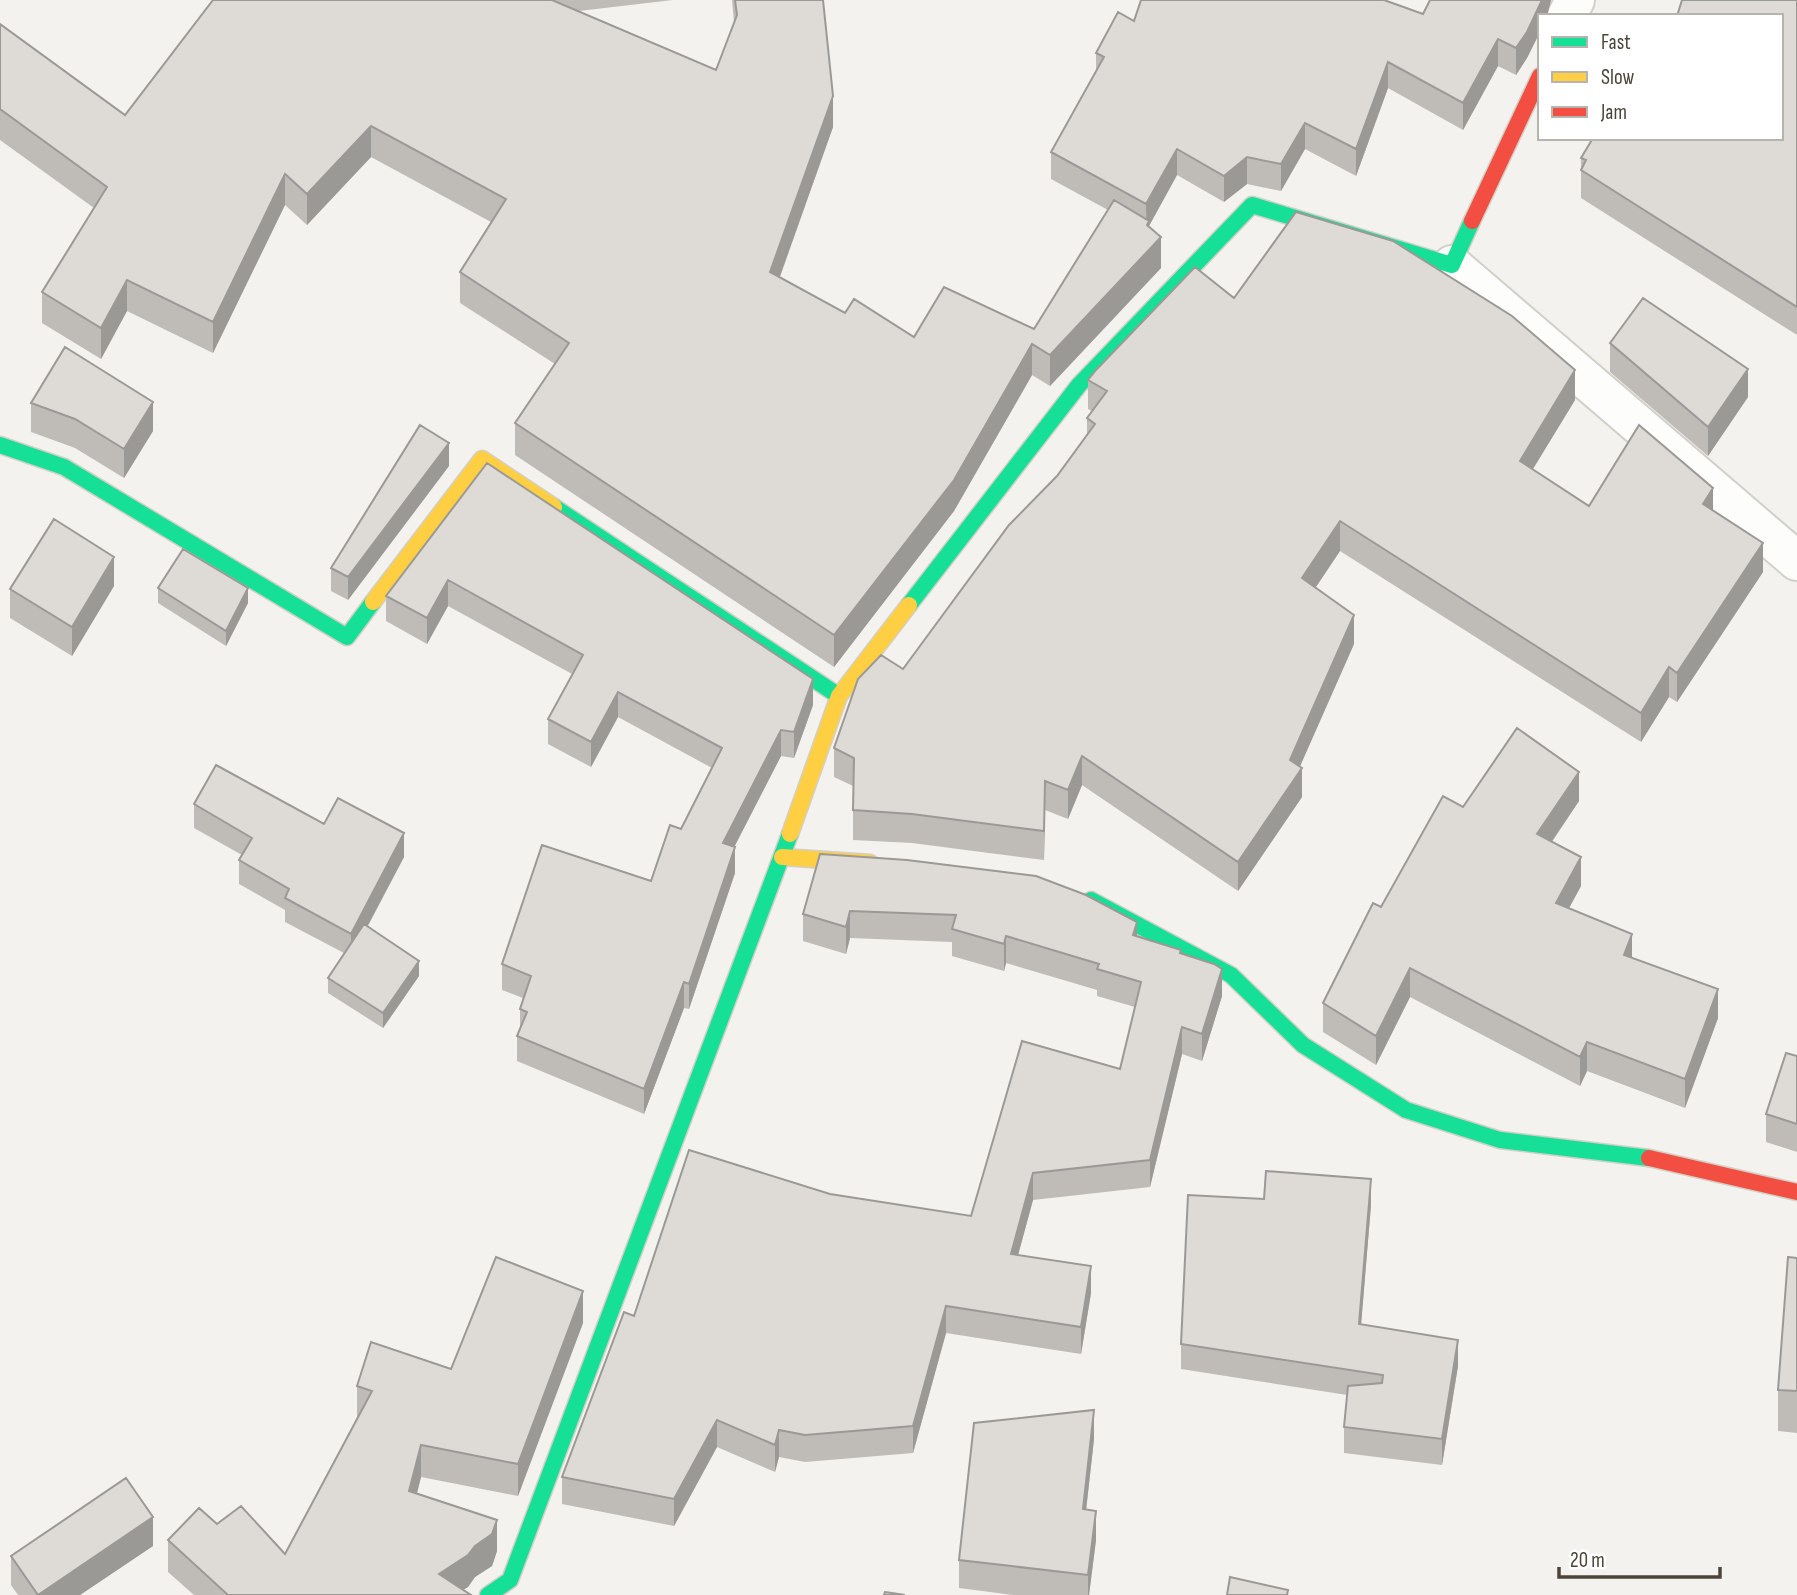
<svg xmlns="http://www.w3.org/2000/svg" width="1797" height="1595" viewBox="0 0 1797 1595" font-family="'Sofia Sans Condensed',sans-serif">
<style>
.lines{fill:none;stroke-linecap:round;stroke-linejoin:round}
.street-casing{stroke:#d2d0cb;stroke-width:42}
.fast-casing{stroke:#d3cfc5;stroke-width:19}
.slow-casing{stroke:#d3cfc5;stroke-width:19}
.jam-casing{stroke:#d3cfc5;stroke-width:19}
.street{stroke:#fdfdfc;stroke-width:38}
.fast{stroke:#16e098;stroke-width:16}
.slow{stroke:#ffcf43;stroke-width:16}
.jam{stroke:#f24e42;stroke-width:16}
.wall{fill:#bfbcb8}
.shaded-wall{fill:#9b9996}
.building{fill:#dedbd6;stroke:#9b9996;stroke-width:2}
</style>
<rect width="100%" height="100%" fill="#f4f2ee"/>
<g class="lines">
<g class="street-casing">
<path id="street" d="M1567,16l8,-16
M1452,265l345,296"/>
</g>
<g class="fast-casing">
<path id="fast" d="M0,445l64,22 283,170 26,-35
M554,507l285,189
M909,605l170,-220 173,-180 200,60 20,-44
M1091,900l140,75 72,70 103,65 94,30 149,18
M488,1595l22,-15 280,-746"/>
</g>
<g class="slow-casing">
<path id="slow" d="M373,602l109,-143 72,48
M790,834l49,-138 70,-91
M782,857l88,6"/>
</g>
<g class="jam-casing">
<path id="jam" d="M1472,221l68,-145
M1649,1158l148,34"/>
</g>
<use href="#street" class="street"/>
<use href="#fast" class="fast"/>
<use href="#slow" class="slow"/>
<use href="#jam" class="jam"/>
</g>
<path class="wall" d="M213,0h460l-94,11 137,59 18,-48 -2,-22h91l10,127 -53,150 65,36 69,24 120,-8 74,-119 -57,-31v-27l45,-80v-19l38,-32 289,-7 7,-14h121l-4,16h-7v16l-13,26 -11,17 -18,-9 -35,64 -75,-42 -32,88 -51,-27 -24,42 -34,-7 -23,18 -47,-27 -28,51 12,42 -111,118 -18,-11 -78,136 -120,156 -319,-212v-32l40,-59 -95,-61v-31l31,-50 -120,-65 -64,68 -22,-20 -72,148 -86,-42 -26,48 -59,-36v-31l52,-84 -94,-68v-116l125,91z
M1797,0v335l-216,-137v-40l11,-18 -1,-2h190z
M1234,298l341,102 -42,69 56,37 124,4 50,62 -86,130 -8,-5 -28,45 -301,-191 -25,37 39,56 -54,122 2,31 -64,94 -156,-106 -14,34 -23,-9 -1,50 -132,-17 -59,-3v-54l-19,-9v-29l69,-79 154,-193 30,-42v-16l5,-7 -4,-2v-29z
M1610,343l138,54 -40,59 -98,-84z
M31,403l122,28 -29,47 -49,-30 -44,-16z
M487,463l326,242 -19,53 -13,-2 -47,91 1,26 -46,136 -5,-1 -40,106 -127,-53v-25l3,-7v-20l3,-11 -21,-8v-26l149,-83 30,-52 31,-61 -94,-51 -27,50 -43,-23v-25l24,-45 -124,-68 -21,38 -41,-23v-25z
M449,466l-101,134 -17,-9v-23z
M114,586l-42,70 -62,-38v-29z
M158,588l90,15 -22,43 -68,-43z
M1579,801l-27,41 29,44 -12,22 63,50 86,60 -33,90 -98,-37 -7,15 -170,-89 -34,68 -53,-33v-29l58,-96 82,-100z
M194,804l130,20 80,33 -36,69 51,50 -36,52 -55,-35v-15l16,-25 -59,-31v-12l-46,-26v-24l3,-5 -48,-27z
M820,854l317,83 44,16 41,43 -20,65 -20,-7 -32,133 -117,13 -15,55 73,38 -10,61 -135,-21 -33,120 -108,9 -26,-5 -4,15 -58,-25 -43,79 -112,-22v-27l72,-161 196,-122 141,22 149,-147 15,-62 -38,-11v-6l-91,-27 -2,8 -52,-15v-14l-102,-4 -4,16 -43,-13v-27z
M1797,1056v96l-31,-10v-28z
M1371,1205l-10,119 97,42 -16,99 -98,-12v-26l3,-32 -166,-26v-25z
M1797,1258v175l-19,-2v-41z
M583,1323l-65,173 -97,-19 -4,17 80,57 -5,15 -17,11 -7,10 -5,3 8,5h-277l-26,-23v-32l49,-16 68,30 72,-136v-32l94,-17z
M1094,1439l-8,71 10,30 -7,55h-76l-54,-7v-28z
M153,1546l-73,49h-62l-7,-10v-29z"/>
<path class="shaded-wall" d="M1542,0h9l-4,16h-7v16l-13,26 -11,17v-27z
M1498,39v27l-35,64v-27z
M1388,62v26l-32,88v-27z
M833,96v31l-63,177v-32z
M1305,123v26l-24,42v-27z
M371,126v31l-64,68v-31z
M1177,149v26l-28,51v23l12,-12v31l-111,118v-31l97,-103 -1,-48z
M1247,157v27l-23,18v-26z
M285,174v31l-72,148v-31z
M127,280v31l-26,48v-31z
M1032,344v31l-78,136 -120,156v-32z
M1748,369v28l-40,59v-29z
M1575,370v30l-55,90v-29z
M153,402v29l-29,47v-29z
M449,443v23l-101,134v-23z
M1713,488v30l-10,-14z
M1340,521v30l-38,57v-30z
M1763,543v29l-86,130v-29z
M114,557v29l-42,70v-29z
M448,580v26l-21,38v-26z
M248,588v15l-22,43v-15z
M1354,615v29l-60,136 8,-12v29l-64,94v-29l52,-102z
M1669,667v30l-28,45v-29z
M813,679v26l-19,53v-26z
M618,692v25l-27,50v-25z
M781,730v26l-58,113v-26z
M1082,756v29l-14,34v-29z
M1579,772v29l-42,62v-29z
M1045,781v29l-1,50v-29z
M404,833v24l-53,100v-23z
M735,847v26l-46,136v-25z
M1581,857v29l-25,46v-29z
M850,911v27l-4,16v-27z
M1137,922v27l-4,-14z
M1632,934v29l-8,-8z
M1006,936v27l-2,8v-27z
M419,961v15l-36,52v-15z
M1410,968v29l-34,68v-29z
M1222,969v27l-20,65v-27z
M684,982v26l-40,106v-25z
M1718,989v29l-33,90v-29z
M1182,1027v27l-32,133v-27z
M1587,1042v29l-7,15v-29z
M1033,1173v27l-22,81v-27z
M1371,1179v26l-12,145v-26z
M1091,1266v27l-10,61v-27z
M583,1291v32l-65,173v-32z
M946,1306v27l-33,120v-27z
M1458,1340v26l-16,99v-26z
M1094,1410v29l-11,99v-29z
M717,1420v27l-43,79v-27z
M779,1430v27l-4,15v-27z
M421,1445v32l-12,46v-32z
M1096,1511v29l-7,55h-1v-20z
M153,1517v29l-73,49h-42z
M497,1520v31l-5,15 -17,11 -7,10 -13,8 -16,-21 36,-28z"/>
<path class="building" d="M213,0h339l164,70 21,-55 -2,-15h88l10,96 -63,176 75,41 9,-14 60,38 30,-50 90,42 80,-129 35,21 -2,4 14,12 -111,118 -18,-11 -78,136 -120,155 -319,-212 54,-80 -109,-71 46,-73 -135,-73 -64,68 -22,-20 -72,148 -86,-42 -26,48 -59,-36 65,-105 -107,-78v-85l125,91z
M1141,0h243l39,14 7,-14h112l-15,32 -11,16 -18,-9 -35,64 -75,-41 -32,87 -51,-26 -24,41 -34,-7 -23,19 -47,-27 -31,55 -95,-52 53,-95 -8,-4 22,-41 16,9z
M1682,0h115v307l-216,-137 5,-10 -5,-2 12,-20h188v-122h-104z
M1296,212l97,29 119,75 63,54 -55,91 69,45 50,-81 74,63 -10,16 60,39 -86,130 -8,-6 -28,46 -301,-192 -38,57 52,37 -64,145 12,8 -64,94 -156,-106 -14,34 -23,-9 -1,50 -132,-17 -59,-4 1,-52 -20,-10 24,-69 23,-24 22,14 106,-144 48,-49 38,-52 -8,-6 20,-27 -19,-11 8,-10 99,-103 39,31z
M1643,298l105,71 -40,58 -98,-84z
M65,347l88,55 -29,47 -49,-30 -44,-16z
M420,425l29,18 -101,134 -17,-9z
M487,463l326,216 -19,53 -13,-2 -58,113 12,4 -46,137 -5,-2 -40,107 -127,-53 10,-24 -7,-3 11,-33 -29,-12 40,-119 109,36 19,-56 11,4 41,-81 -104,-56 -27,50 -43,-23 35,-64 -135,-75 -21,38 -41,-22z
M54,519l60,38 -42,70 -62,-38z
M183,549l65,39 -22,43 -68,-43z
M1517,728l62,44 -42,62 44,23 -25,46 76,31 -8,21 94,34 -33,90 -98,-37 -7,15 -170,-89 -34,68 -53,-33 50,-100 8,4 62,-111 20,11z
M216,765l108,59 14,-26 66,35 -53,101 -66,-36 4,-9 -50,-29 13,-22 -58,-34z
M820,854l87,6 129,16 50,19 51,27 -4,13 48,15 -1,3 34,11 8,5 -20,65 -20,-7 -32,133 -117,13 -22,81 80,12 -10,61 -135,-21 -33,120 -108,9 -26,-5 -4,15 -58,-25 -43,79 -112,-22 62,-165 10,4 55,-166 141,44 141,22 51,-175 98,28 21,-87 -44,-13 2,-5 -93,-28 -2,8 -52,-15 4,-14 -106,-4 -4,16 -43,-13z
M364,924l55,37 -36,52 -55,-35z
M1786,1053l11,3v68l-31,-10z
M1266,1171l105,8 -12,145 99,16 -16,99 -98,-12 4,-41 34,-3 1,-8 -202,-31 7,-149 76,4z
M496,1257l87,34 -65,173 -97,-19 -12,46 88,29 -5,14 -17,12 -7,9 -29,19 32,21h-243l-60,-55 31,-32 18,16 24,-18 44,48 87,-163 -15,-5 14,-44 80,27z
M1788,1257l9,1v133l-19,-1z
M1094,1410l-11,99 13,2 -8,64 -129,-15 15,-137z
M126,1478l27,39 -115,78 -27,-39z
M1230,1577l58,13 -1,5h-60z
M885,1592l20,3h-21z"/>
<rect x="1538" y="14" width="245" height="126" fill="#ffffff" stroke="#b7b4b0" stroke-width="2"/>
<rect x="1552" y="37" width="35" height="10" fill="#16e098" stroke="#b7b4b0" stroke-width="2"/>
<text x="1601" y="49" font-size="21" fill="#4b4439">Fast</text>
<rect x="1552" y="72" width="35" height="10" fill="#ffcf43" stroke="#b7b4b0" stroke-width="2"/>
<text x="1601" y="84" font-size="21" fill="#4b4439">Slow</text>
<rect x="1552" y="107" width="35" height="10" fill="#f24e42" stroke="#b7b4b0" stroke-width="2"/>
<text x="1601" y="119" font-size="21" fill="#4b4439">Jam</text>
<path d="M1559 1567v10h161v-10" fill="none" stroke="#4b4439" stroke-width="3.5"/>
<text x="1570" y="1567" font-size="21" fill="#4b4439" stroke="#ffffff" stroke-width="5" paint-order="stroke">20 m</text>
</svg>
